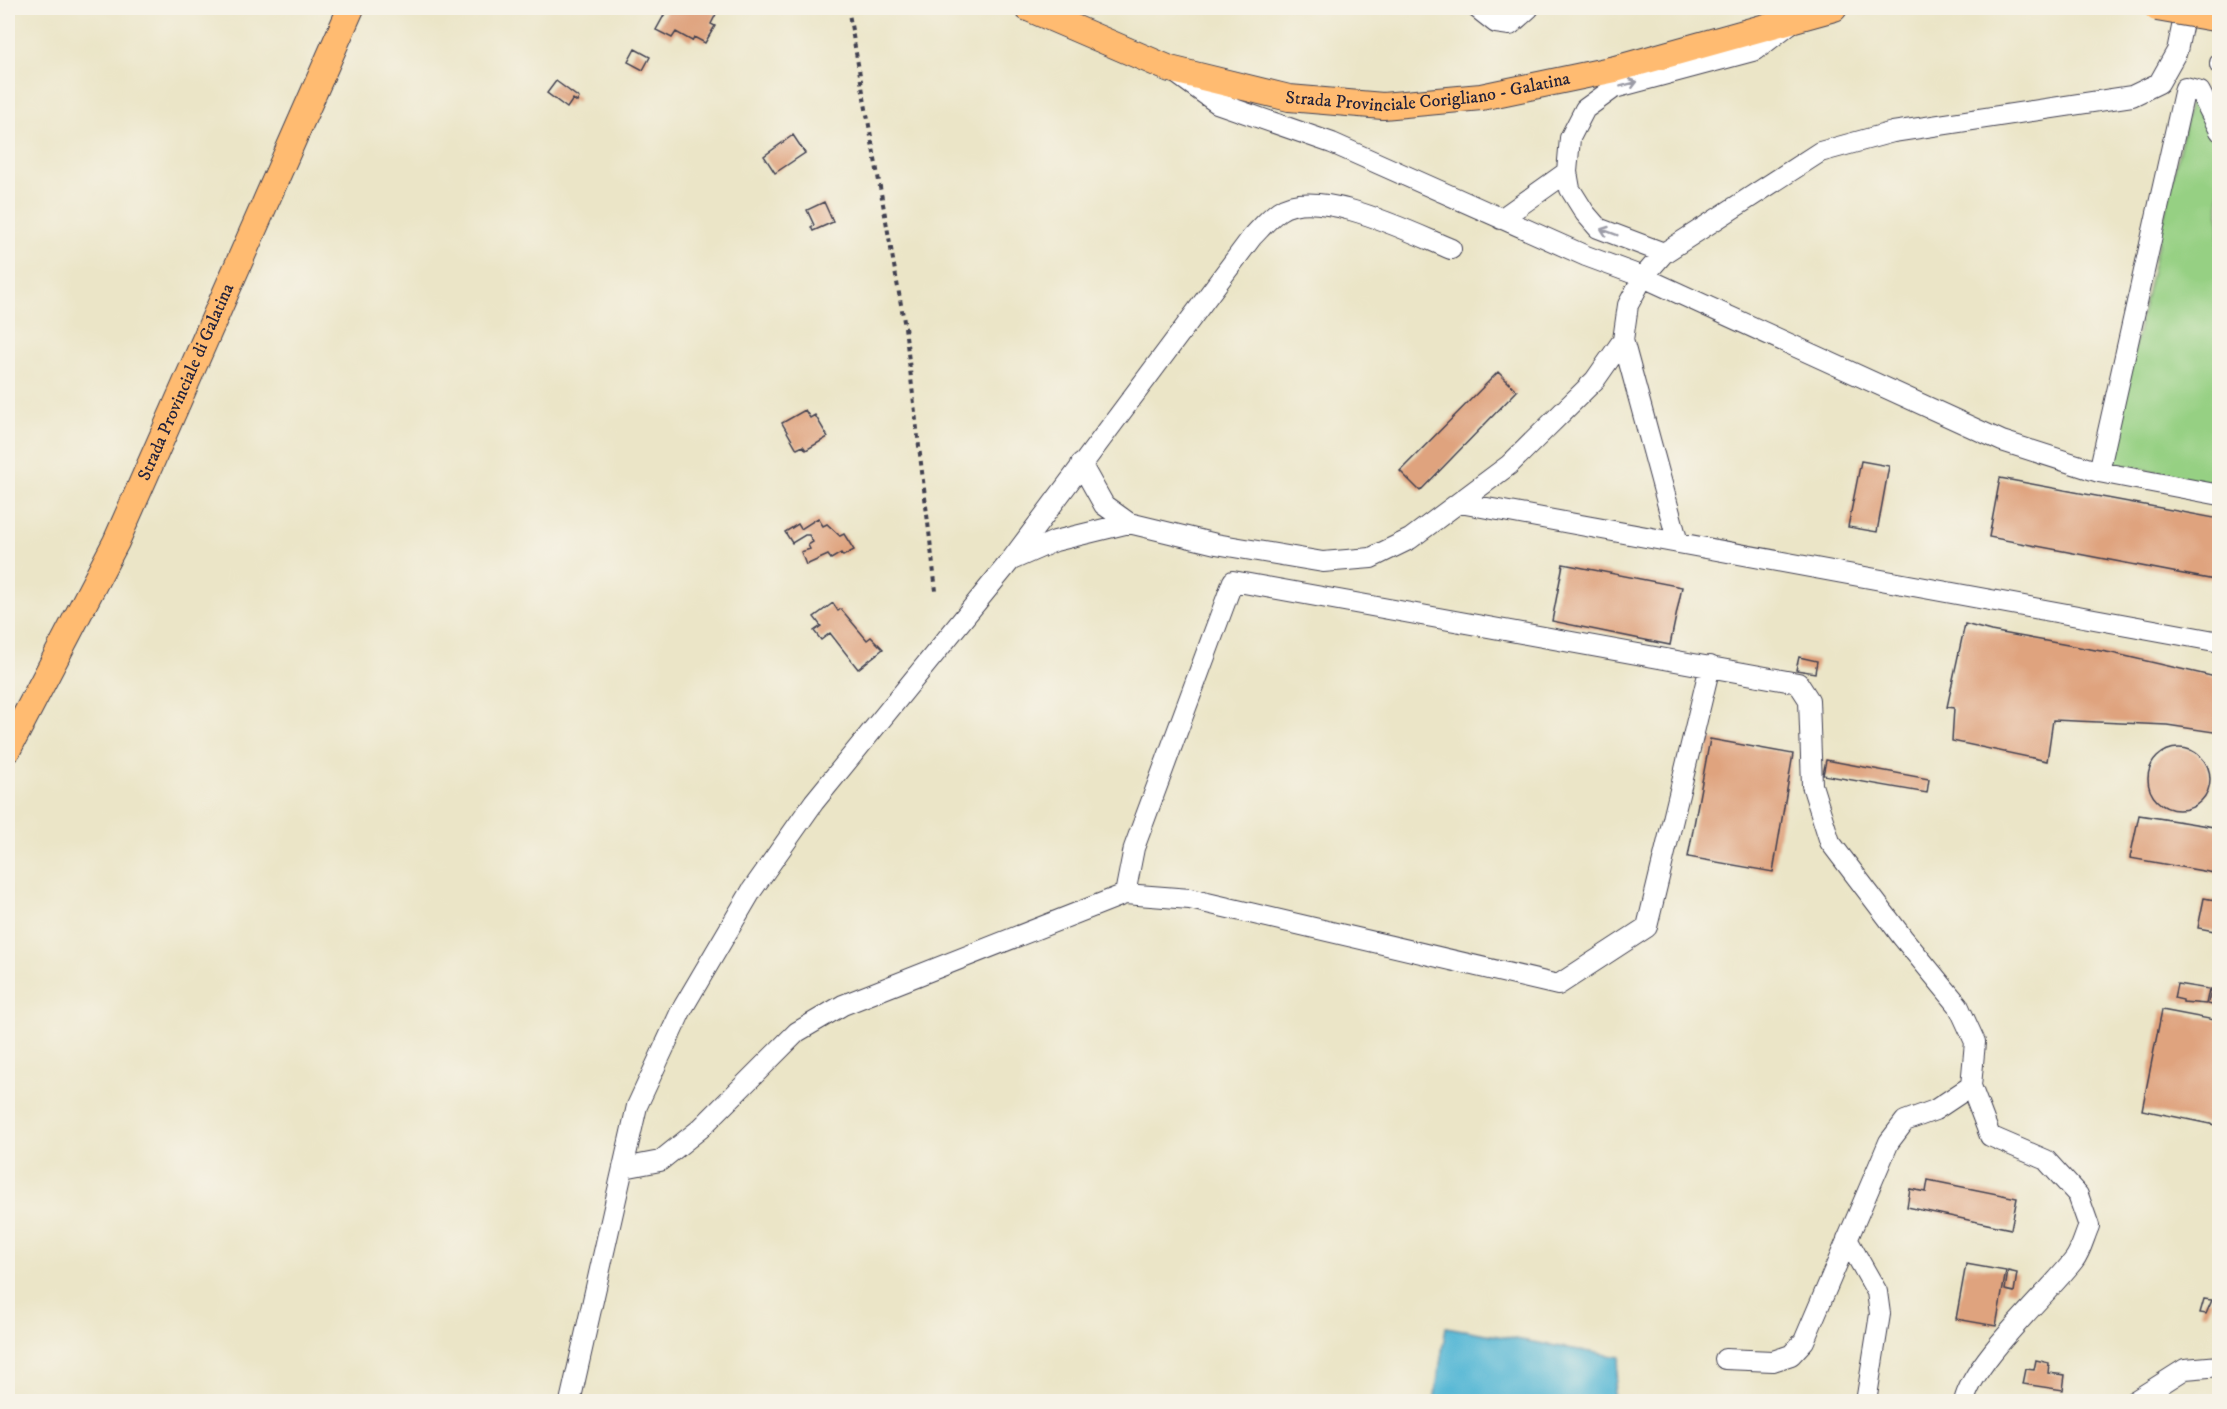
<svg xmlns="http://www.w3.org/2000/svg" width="2227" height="1409" viewBox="0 0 2227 1409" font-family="'IM FELL DW Pica',serif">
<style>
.green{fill:#96d083;stroke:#5c795f;stroke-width:1.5}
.water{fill:#57b8d5;stroke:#3c6d88;stroke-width:1.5}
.building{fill:#dfa37e}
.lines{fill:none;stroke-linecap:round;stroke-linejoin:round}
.minor-casing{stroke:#403f50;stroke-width:22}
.major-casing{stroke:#403f50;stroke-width:28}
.path{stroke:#403f50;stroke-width:4;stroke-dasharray:4.5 4.5;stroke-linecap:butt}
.minor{stroke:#fff;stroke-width:20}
.major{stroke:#ffbb71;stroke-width:26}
.major-bridge-casing{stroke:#403f50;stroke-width:28;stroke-linecap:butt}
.major-bridge{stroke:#ffbb71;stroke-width:26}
.oneway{stroke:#9c9ca7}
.labels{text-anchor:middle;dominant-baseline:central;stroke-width:4.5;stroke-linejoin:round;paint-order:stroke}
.street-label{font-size:18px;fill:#22223b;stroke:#f7f3e8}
</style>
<rect width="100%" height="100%" fill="#f7f3e8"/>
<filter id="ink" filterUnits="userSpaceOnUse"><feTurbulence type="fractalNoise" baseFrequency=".0167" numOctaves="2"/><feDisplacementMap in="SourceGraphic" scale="12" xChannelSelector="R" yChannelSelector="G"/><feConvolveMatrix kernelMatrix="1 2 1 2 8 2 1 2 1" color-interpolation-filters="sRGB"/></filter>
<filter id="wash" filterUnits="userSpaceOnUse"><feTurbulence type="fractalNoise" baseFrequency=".008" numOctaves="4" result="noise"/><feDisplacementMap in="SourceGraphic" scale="24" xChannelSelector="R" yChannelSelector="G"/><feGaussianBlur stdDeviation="1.35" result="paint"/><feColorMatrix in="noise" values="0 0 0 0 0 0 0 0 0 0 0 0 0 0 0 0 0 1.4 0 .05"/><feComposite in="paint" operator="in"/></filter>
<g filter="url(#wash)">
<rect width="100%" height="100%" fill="#ebe5c7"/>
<path class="green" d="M2193,101l26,43v340l-102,-20 -6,-3 -1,-6 80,-353z"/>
<path class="water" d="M1446,1327l174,30 -8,44h-178z"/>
<g id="blocks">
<path class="building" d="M668,8h21l5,3 2,-3h9l11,6 -5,10 4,2 -10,17 -11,-6 -2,4 -16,-9 -4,6 -16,-8z
M635,49l15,8 -7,13 -15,-8z
M556,81l23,17 -2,4 -4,-3 -6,9 -20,-15z
M793,135l12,18 -30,20 -11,-17z
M824,202l9,20 -20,9 -2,-4 3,-2 -7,-15z
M1498,372l19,19 -97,100 -20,-20z
M805,410l5,8 5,-3 13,22 -22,13 -3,-4 -6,3 -15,-26z
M1861,461l28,5 -12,66 -29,-5z
M2000,478l220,41v62l-231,-44z
M818,518l5,8 4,-2 13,12 4,-2 10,16 -11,6 -2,-3 -10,6 -3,-4 -22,10 -5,-13 9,-3 -2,-4 5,-3 -4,-7h-4l-13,8 -7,-11 13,-8 3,5z
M1563,564l119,23 -12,58 -118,-24z
M833,603l5,8 3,-2 26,31 4,-3 12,12 -25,20 -28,-36 -9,7 -7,-9 7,-5 -7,-9z
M1965,624l26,7 121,22 108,25v55l-53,-8 -114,-5 -6,41 -95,-20 2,-33 -7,-1z
M1799,657l18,4 -2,12 -19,-3z
M1710,739l83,15 -20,118 -85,-15z
M2148 779a31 31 0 1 1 62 0a31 31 0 1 1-62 0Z
M1826,760l103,19 -2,14 -104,-18z
M2139,815l81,13v46l-90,-16z
M2204,898l16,3v31l-22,-4z
M2177,984l32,5 -3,15 -23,-2v-2l-9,-2z
M2211,989l8,2 -3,15 -8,-2z
M2162,1010l58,11v105l-78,-16z
M1928,1180l89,18 -6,31 -104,-22 3,-18 16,3z
M1966,1264l40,7 -10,55 -40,-7z
M2008,1271l9,2 -3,19 -9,-2z
M2204,1299l8,1 -6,14 -6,-1z
M2036,1360l13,3 -1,10 17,2 -2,15 -40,-6 3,-15 8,1z"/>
</g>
</g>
<g filter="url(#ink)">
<use href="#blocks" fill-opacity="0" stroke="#403f50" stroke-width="1.5"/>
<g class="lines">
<g class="minor-casing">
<path id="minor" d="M1477,8l19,15 14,2 19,-17
M2220,63v2
M1177,74l40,29 115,40 254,113 57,21 359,164 97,31 121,23
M1501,219l66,-47
M1664,253l-66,-25 -13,-15 -15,-24 -3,-17 3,-34 15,-29 29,-21 142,-38 35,-27
M1623,340l55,203
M1081,464l23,41 25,18 87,21 107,18 48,-4 39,-19 99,-74 86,-85 28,-40 5,-35 15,-28 21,-24 156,-101 73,-20 239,-36 27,-13 18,-32 9,-43
M2099,472l86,-384 15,4 20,39
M1460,503l760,139
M1014,559l41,-18 74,-18
M1125,894l9,-46 99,-267 565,102 11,17 3,85 18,57 73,96 55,67 17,37 -4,44 19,50 56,24 32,35 11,31c-5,11 -8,25 -15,34 -27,35 -101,101 -110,142
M624,1168l36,-7 40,-32 97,-97 46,-27 282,-111 65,5 368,86 89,-58 63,-261
M1847,1239l30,53 3,22 -14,88
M1725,1359l48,2 18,-6 13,-14 85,-199 16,-21 30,-11 36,-24
M570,1402l67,-296 44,-95 71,-121 62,-88 197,-242 241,-323c8,-8 17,-19 27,-26 38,-26 133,22 172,38
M2133,1402l52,-33 35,-3"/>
</g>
<g class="major-casing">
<g id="major">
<path id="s1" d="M1028,8l142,61 119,29 94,8 98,-9 134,-28 219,-61"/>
<path id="s2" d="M8,749l108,-207 235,-534"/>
</g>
</g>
<path class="path" d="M848,8l57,319 31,264"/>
<use href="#minor" class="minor"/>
<use href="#major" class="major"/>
<g class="major-bridge-casing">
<path id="major-bridge" d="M2157,8l63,11"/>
</g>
<use href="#major-bridge" class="major-bridge"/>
</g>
<defs><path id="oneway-shaft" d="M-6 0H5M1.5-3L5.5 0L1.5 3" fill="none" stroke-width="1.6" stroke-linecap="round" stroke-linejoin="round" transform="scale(1.5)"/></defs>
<g class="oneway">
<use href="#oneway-shaft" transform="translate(1629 84) rotate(-15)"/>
<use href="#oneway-shaft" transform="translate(1609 232) rotate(-159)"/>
</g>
</g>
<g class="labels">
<g class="street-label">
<text stroke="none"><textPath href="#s1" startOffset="417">Strada Provinciale Corigliano - Galatina</textPath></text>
<text stroke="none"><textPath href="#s2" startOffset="408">Strada Provinciale di Galatina</textPath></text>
</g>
</g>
<rect width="2227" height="1409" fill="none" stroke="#f7f3e8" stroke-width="30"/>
</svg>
